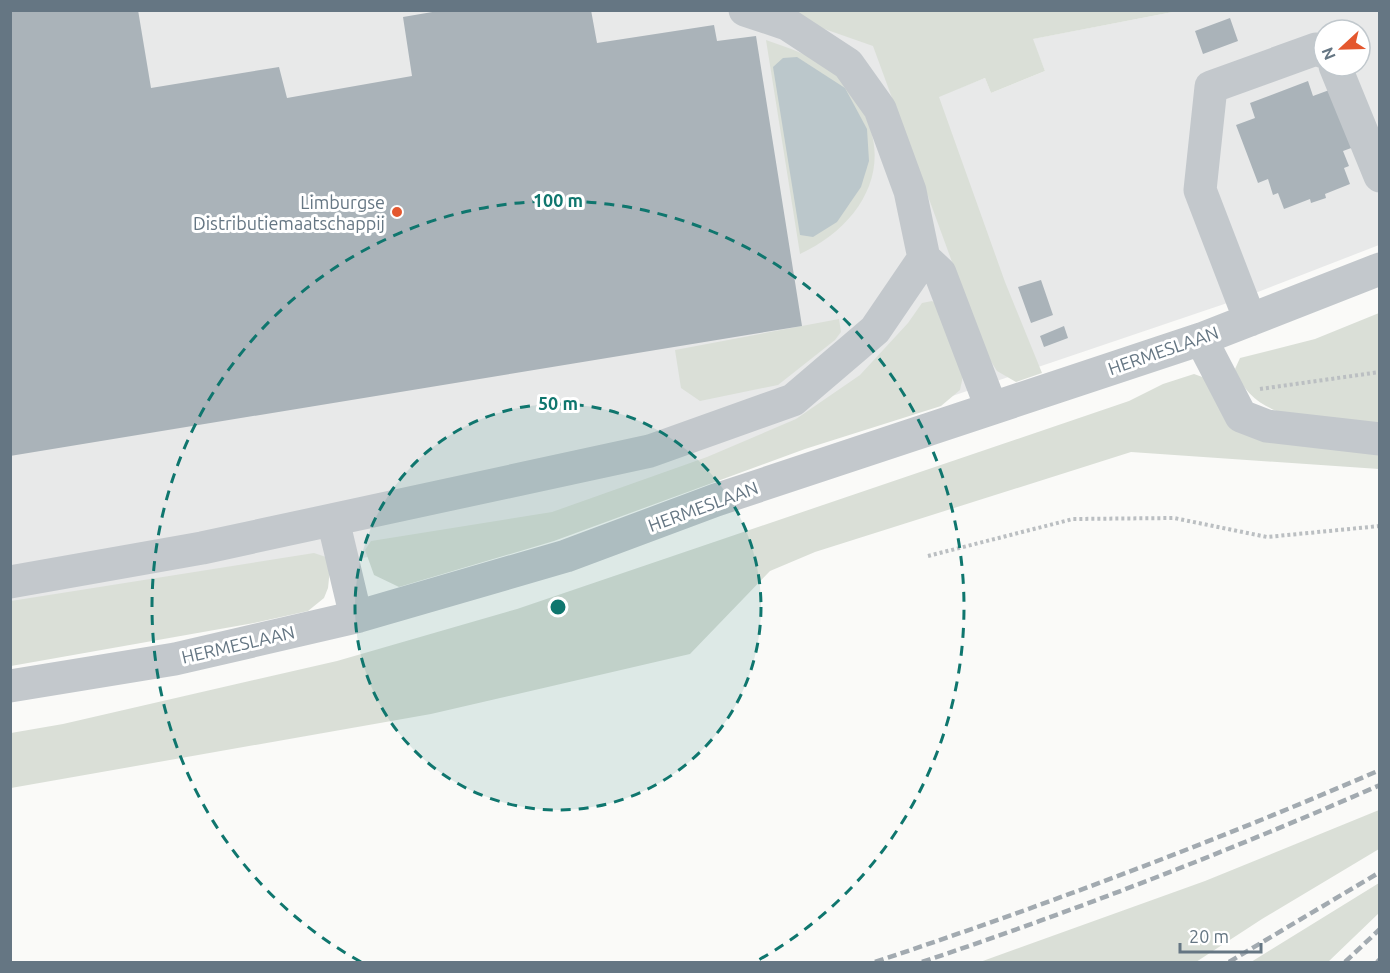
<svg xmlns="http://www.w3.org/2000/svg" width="1390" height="973" viewBox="0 0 1390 973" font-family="Ubuntu,sans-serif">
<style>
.built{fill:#e8e9e9;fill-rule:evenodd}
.green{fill:#dadfd7}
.water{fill:#bbc7cb}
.building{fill:#aab3b9}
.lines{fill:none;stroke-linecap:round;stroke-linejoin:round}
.path{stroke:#bbbfc2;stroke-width:4;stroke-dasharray:3 3;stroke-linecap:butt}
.minor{stroke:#c3c8cc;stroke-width:33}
.rail{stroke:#a2aab0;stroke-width:4.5;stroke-dasharray:9 4.5;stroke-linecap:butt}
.ring{fill:none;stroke:#0f766e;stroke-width:3;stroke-dasharray:10 8}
.poi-dot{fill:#e4572e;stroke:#fff;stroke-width:2}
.labels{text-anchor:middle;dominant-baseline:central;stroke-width:6;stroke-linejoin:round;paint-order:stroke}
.poi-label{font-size:18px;fill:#657683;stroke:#fff;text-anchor:end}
.street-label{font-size:18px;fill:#657683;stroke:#fff}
.centre{fill:#0f766e;stroke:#fff;stroke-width:3}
.ring-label{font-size:18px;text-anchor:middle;font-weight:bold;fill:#0f766e;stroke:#fff;stroke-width:6;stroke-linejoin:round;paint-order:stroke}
</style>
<rect width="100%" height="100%" fill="#fafaf8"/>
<path class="built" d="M11,11h813l96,32 19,53 46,-18 6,15 54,-22 -13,-32 146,-28h201v234l-134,52 -671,227 -237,38 -326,59zM1324,30h36v36h-36z"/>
<path class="green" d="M773,11h405l-145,28 12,32 -54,22 -6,-15 -46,19 66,185 37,91 -26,9 -19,-11 -12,-19 -112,-306z
M766,40c26,9 54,18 74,37 7,6 12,18 18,26 40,62 3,123 -58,151z
M932,301l7,5 24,70 -3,14 -19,16 -136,43 -251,92 -155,46 -25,-12 -9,-25 6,-9 181,-29 155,-55 89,-38 64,-44 48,-52 14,-20z
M1379,313v115c-47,-5 -126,-3 -144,-59l5,-11 75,-19z
M839,319l2,13 -6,8 -57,45 -78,16 -19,-13 -6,-38z
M1194,374l11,4 9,11 165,65v15l-248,-17 -316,100 -45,19 -80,83 -259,60 -420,74v-55l52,-9 274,-63 180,-52 612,-208 34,-17z
M314,553l12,4 4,12 -2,19 -4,10 -16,13 -54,12 -243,43v-65z
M1379,810v39l-117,70 -66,43h-216l225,-81z
M1379,883v30l-51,49h-77z"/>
<path class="water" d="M797,57l48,31 22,41 2,32 -8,26 -24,35 -24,15 -13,-2 -27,-168 10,-9z"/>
<path class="building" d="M10,10h128l13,78 128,-21 8,31 125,-22 -9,-59 41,-7h147l6,33 117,-18 3,16 39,-5 46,290 -792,130z
M1230,18l8,23 -35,13 -8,-23z
M1308,81l5,15 19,-7 22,58 -11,4 6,15 -5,2 6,16 -25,10 1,4 -15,5 -1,-4 -26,10 -6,-16 -5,2 -5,-16 -10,4 -22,-58 19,-7 -5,-15z
M1041,280l12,35 -22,8 -13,-36z
M1064,326l4,12 -24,9 -4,-11z"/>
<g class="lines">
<path class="path" d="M1260,389l120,-17
M928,556l145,-37 101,-1 93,19 113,-11"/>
<path class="minor" d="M1335,66l45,110
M924,258l16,15 51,134
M1250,320l-50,-130 11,-103 105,-38 8,3
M1201,339l40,77 26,10 113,13
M333,520l23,97
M10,582l192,-34 448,-97 143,-51 82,-70 49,-72 -14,-67 -30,-82 -32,-45 -61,-40 -42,-14
M10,686l165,-27 181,-42 210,-61 150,-56 485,-161 179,-70"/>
<path class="rail" d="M875,962c171,-57 339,-120 505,-192
M922,962c155,-52 307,-111 458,-177
M1229,962l151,-90
M1345,962l35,-33
M1377,962l3,-3"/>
</g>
<circle cx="558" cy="607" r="203" fill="#0f766e" fill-opacity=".12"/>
<g class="ring">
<circle cx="558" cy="607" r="203"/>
<path d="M361 962A406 406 0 1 1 755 962"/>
</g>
<circle class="poi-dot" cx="397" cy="212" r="6"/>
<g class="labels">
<g class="poi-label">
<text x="385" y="202">Limburgse<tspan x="385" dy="21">Distributiemaatschappij</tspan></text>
</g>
<g class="street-label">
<text transform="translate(1163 350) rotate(-19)">HERMESLAAN</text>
<text transform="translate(703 506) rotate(-20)">HERMESLAAN</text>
<text transform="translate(238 644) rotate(-13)">HERMESLAAN</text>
</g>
</g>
<circle cx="558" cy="607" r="9" class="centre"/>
<g class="ring-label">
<text x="558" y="207">100 m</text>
<text x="558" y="410">50 m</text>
</g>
<rect width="1390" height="973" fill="none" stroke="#657683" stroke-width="24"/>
<g transform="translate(1342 48) rotate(248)"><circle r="28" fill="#ffffff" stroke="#c1c8cd" stroke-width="1.5"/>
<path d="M0-4.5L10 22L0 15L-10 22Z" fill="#e4572e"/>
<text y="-9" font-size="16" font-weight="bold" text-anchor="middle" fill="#657683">N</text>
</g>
<path d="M1180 943v9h81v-9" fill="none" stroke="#657683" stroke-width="3"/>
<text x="1189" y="943" font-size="18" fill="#657683" stroke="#ffffff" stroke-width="4.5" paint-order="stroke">20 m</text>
</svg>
